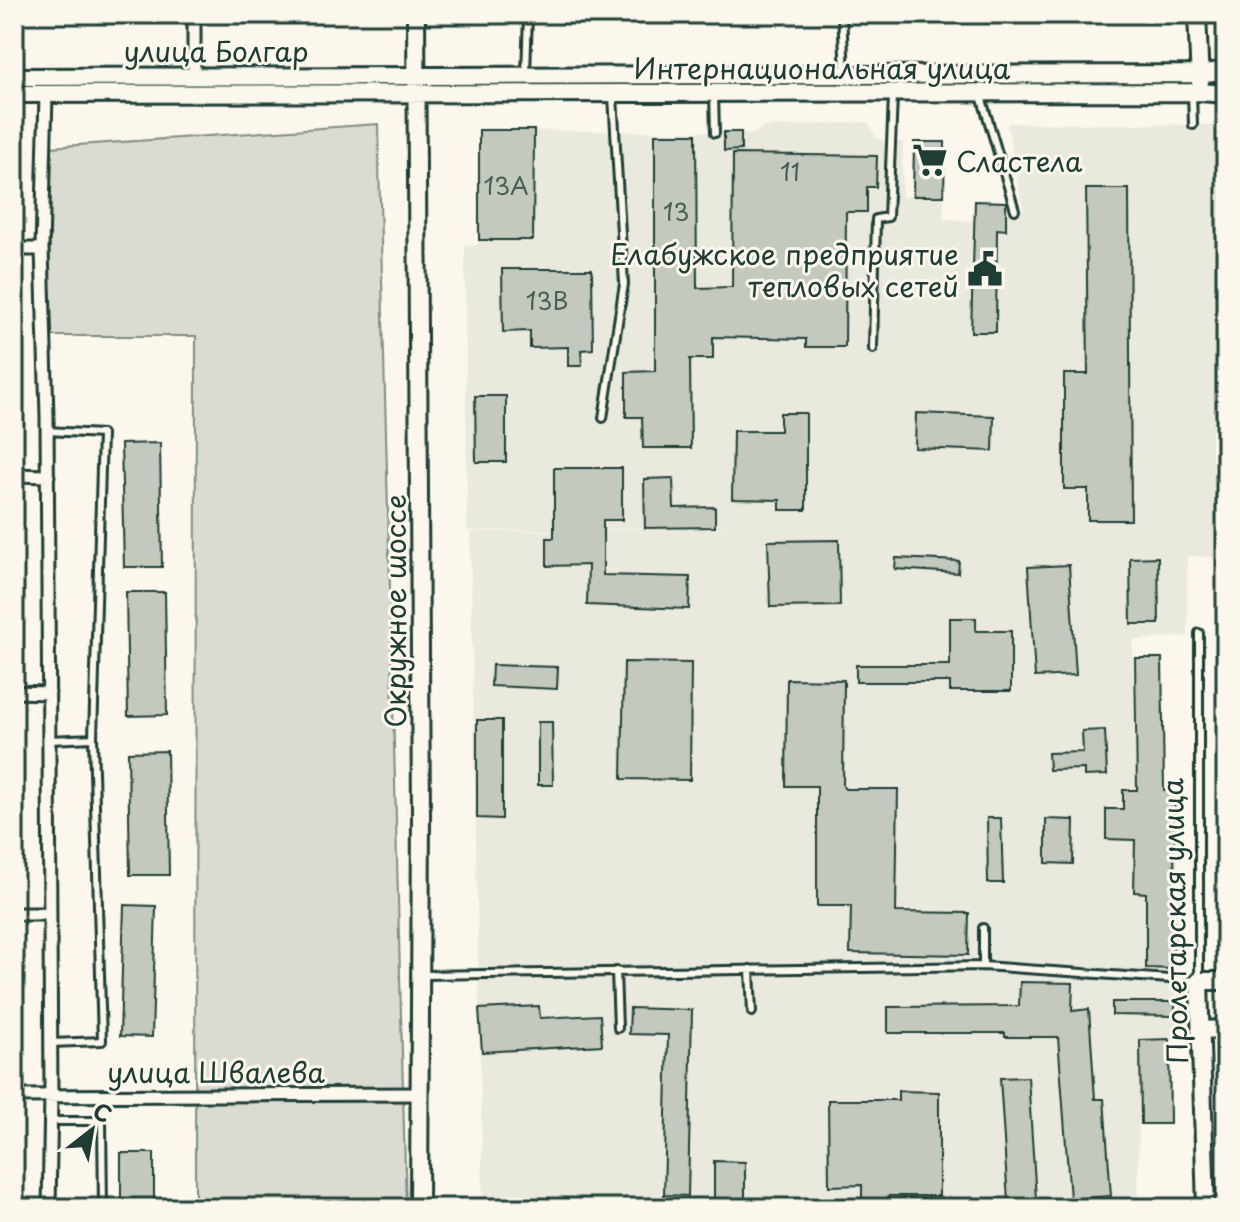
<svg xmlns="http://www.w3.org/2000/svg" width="1240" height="1222" viewBox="0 0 1240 1222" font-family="'Playpen Sans',sans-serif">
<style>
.built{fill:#eae9de}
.green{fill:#dbdcd1;stroke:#7d8c82;stroke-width:2}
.building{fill:#c4c9be;stroke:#1f3d34;stroke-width:2}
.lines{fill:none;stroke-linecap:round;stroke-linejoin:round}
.lane-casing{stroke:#1f3d34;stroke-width:12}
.street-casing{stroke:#1f3d34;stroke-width:17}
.secondary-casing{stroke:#1f3d34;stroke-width:22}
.lane{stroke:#fbf7ec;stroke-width:6}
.street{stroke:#fbf7ec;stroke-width:11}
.secondary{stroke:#fbf7ec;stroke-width:16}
.labels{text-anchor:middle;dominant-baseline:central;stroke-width:6;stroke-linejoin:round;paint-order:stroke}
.number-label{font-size:24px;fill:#486056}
.street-label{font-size:28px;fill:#1f3d34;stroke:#fbf7ec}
.poi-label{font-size:28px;fill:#1f3d34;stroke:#fbf7ec;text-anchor:start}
</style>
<rect width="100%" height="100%" fill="#fbf7ec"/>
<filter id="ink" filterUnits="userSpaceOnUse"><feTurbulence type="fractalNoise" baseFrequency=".0125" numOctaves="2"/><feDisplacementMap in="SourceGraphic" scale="16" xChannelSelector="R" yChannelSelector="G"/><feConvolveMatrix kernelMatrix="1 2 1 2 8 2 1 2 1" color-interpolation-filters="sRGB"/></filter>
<g filter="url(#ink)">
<path class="built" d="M868,122l8,15 9,5h18l-1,55 42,-1 -1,23 31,2 1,-20h31v9l17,-1 -16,-86 219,2v433l-39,-2 1,80 -55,4 1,81h-2l2,1 2,63 42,5 -2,249 -36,1 -2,168h-655l-13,-676 281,-5 -284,4 -2,-285 13,-1 1,-115 262,2 11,3 12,-8z"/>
<path class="green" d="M378,124l28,1084h-211l1,-872h-147l1,-189z"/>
<path class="building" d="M479,130h55l-1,110h-54z
M724,132h17v18l-17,1z
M655,134h41l1,154 35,-1 1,-133 144,2 -1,31h-9v25h-21l-1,135h-39v-8l-93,-2v22h-23l1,89h-48l-1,-31h-16v-45l29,-1z
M914,142h31l-1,54h-31z
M1086,189h43l2,331h-43v-31h-24v-115h24z
M975,201l31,1v28l-9,-1 -1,103h-25z
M502,269h90l1,80 -12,1 1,16h-14v-19l-38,1v-17l-27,1z
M475,396h31v66h-30z
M780,413h26v97h-26v-10l-48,-1 1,-68h47z
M916,413l78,3 -1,35 -78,-3z
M160,443l2,124h-38l-3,-123z
M554,468h68v52h-19v55l87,2 -1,32 -102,-4 1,-40 -41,1v-28h7z
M673,478l1,30 41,-1v20l-70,1 -1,-49z
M839,540l1,66 -70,1 -2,-66z
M1158,557l1,67h-28l-1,-66z
M896,558l63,3 -1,12 -63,-4z
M1069,565l7,110 -41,2 -7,-110z
M126,592h39l2,123 -39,1z
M950,618h26v13h35v60h-61v-9h-94v-17h94z
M1135,658h27l2,132 11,1 -2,178 -27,-1v-75l-12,-1 1,-52 -29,-1v-30h17v-19h14z
M624,662l67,1 -1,117 -68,-1z
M492,665l66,2 -1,22 -66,-3z
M787,679l57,1 -1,106 2,3h53l-2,123 73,1 -1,42 -118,-2 1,-47h-34v-120h-31z
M477,720h25v99l-25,-1z
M538,722h14l1,63h-15z
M1105,730l2,45 -23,1v-7l-35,1 -1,-17 35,-1 -1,-21z
M167,751l2,124h-39l-2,-123z
M987,818h14l2,65h-15z
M1046,819l28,1 -1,44 -27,-1z
M124,905l32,1 -4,131 -32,-1z
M1020,982l53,1 -1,28 17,-2 6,90h9l7,97 -41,3 -12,-162h-53v-4h-117v-26l131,-1z
M1112,1002h63v14l-63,-1z
M539,1006l1,12 60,-3 2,30 -120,7 -3,-43z
M630,1008l62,2 -4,186 -24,-1 4,-160 -39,-1z
M1169,1039l1,85h-29l-1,-84z
M1028,1077l8,122 -28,2 -8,-123z
M898,1091l41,1v104h-50v12h-27v-23l-33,1 -1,-86h70z
M121,1153h33v55h-33z
M714,1161l31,1v46h-31z"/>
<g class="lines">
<g class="lane-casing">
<path id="lane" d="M842,14l3,60
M526,74l2,-60
M1192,92l1,33
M714,93l1,40
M981,96l34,114
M873,349l3,-130 12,-2 5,-121
M603,418l21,-134 -11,-188
M47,431l55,3 -9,304 9,303 -51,2
M49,740l44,-2
M983,966v-38
M750,969l2,43
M616,971l2,57
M423,975l560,-9 216,15v-348
M51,1121h51l1,87"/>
</g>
<g class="street-casing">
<path id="street" d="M194,14v62
M46,94l-4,155 5,167 4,679 -2,113
M14,249h28
M14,475l34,1
M14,692l35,1
M14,914h36
M14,1096l405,-2"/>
</g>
<g class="secondary-casing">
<path id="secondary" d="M416,14l5,801 -2,393
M1197,14l3,68
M14,77l1186,-3 26,-4
M14,94l1186,-2 26,2
M1200,1030l26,-1
M1206,1208l-7,-227h27"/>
</g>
<use href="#lane" class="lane"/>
<use href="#street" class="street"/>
<use href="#secondary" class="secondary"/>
</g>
</g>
<defs>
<g id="supermarket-bare" transform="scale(2.76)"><path d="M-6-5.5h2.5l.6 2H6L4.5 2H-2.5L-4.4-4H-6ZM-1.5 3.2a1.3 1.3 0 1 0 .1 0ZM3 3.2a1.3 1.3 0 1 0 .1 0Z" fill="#1f3d34" stroke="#fbf7ec" stroke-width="2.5" paint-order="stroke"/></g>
<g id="civic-bare" transform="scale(2.76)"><path d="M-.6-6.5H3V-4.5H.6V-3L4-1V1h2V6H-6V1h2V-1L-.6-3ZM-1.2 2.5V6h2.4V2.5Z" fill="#1f3d34" stroke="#fbf7ec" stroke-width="2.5" paint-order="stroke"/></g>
</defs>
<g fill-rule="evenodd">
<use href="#supermarket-bare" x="930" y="160"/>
<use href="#civic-bare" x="985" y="269"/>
</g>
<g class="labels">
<g class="number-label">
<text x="790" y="171">11</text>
<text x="506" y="185">13А</text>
<text x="676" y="211">13</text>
<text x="547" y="300">13В</text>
</g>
<g class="street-label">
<text x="216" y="50">улица Болгар</text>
<text x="822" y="67">Интернациональная улица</text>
<text transform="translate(394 611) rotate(-90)">Окружное шоссе</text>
<text transform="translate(1174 921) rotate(-91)">Пролетарская улица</text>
<text x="216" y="1071">улица Швалева</text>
</g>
<g class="poi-label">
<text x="956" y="160">Сластела</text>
<text x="959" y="253" text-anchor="end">Елабужское предприятие<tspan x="959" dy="32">тепловых сетей</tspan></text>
</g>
</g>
<rect width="1240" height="1222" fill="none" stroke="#fbf7ec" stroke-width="48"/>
<rect x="24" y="24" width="1192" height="1174" fill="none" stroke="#1f3d34" stroke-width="3" filter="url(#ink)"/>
<g transform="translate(92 1130) rotate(31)" stroke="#fbf7ec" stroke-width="6" paint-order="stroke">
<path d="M0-6L14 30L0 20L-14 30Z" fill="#1f3d34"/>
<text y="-12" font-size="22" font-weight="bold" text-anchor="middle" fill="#1f3d34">С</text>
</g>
</svg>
